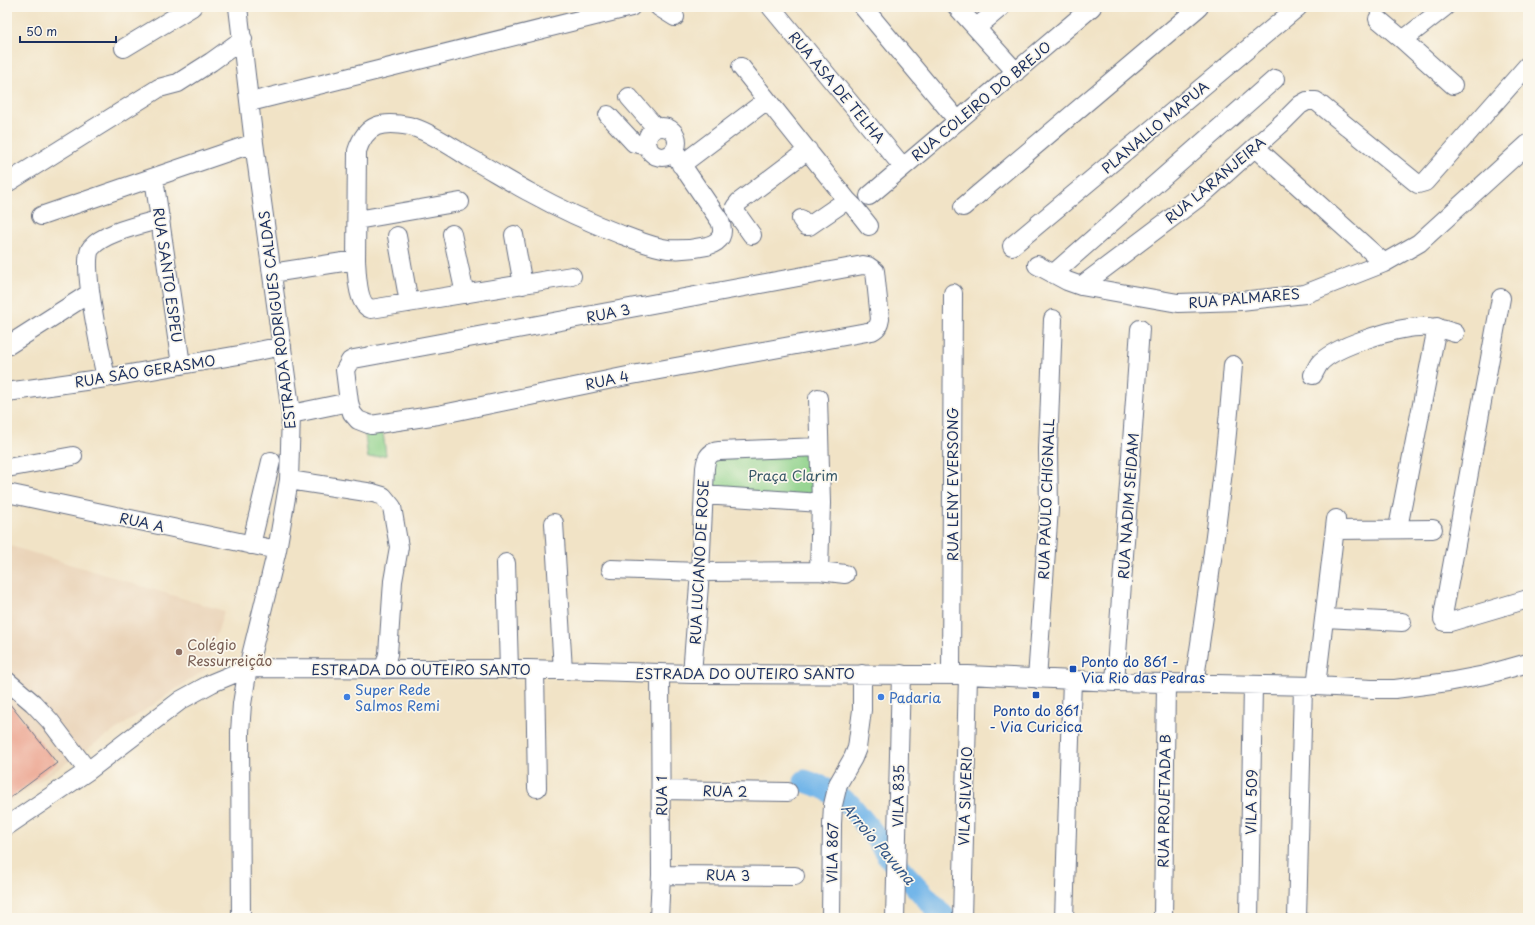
<svg xmlns="http://www.w3.org/2000/svg" width="1535" height="925" viewBox="0 0 1535 925" font-family="'Playpen Sans',sans-serif">
<style>
.built{fill:#ead4b9}
.green{fill:#8fd28b;stroke:#558074}
.lines{fill:none;stroke-linecap:round;stroke-linejoin:round}
.river{stroke:#73b6e9;stroke-width:23}
.building{fill:#eca692}
.minor-casing{stroke:#666e82;stroke-width:20}
.minor{stroke:#fff;stroke-width:18}
.education-dot{fill:#8d6e63;stroke:#fbf7ec;stroke-width:1.5}
.transit-dot{fill:#1a4fb4;stroke:#fbf7ec;stroke-width:1.5}
.shop-dot{fill:#3f7fe0;stroke:#fbf7ec;stroke-width:1.5}
.labels{text-anchor:middle;dominant-baseline:central;stroke-width:3.5;stroke-linejoin:round;paint-order:stroke}
.street-label{font-size:14px;fill:#1b2f5e;stroke:#fbf7ec}
.park-label{font-size:14px;fill:#385869;stroke:#fbf7ec}
.education-label{font-size:14px;fill:#785e54;stroke:#fbf7ec;text-anchor:start}
.transit-label{font-size:14px;fill:#164399;stroke:#fbf7ec;text-anchor:start}
.shop-label{font-size:14px;fill:#366cbe;stroke:#fbf7ec;text-anchor:start}
.water-label{font-size:15px;font-style:italic;fill:#355888;stroke:#fbf7ec}
</style>
<rect width="100%" height="100%" fill="#fbf7ec"/>
<filter id="ink" filterUnits="userSpaceOnUse"><feTurbulence type="fractalNoise" baseFrequency=".025" numOctaves="2"/><feDisplacementMap in="SourceGraphic" scale="8" xChannelSelector="R" yChannelSelector="G"/><feConvolveMatrix kernelMatrix="1 2 1 2 8 2 1 2 1" color-interpolation-filters="sRGB"/></filter>
<filter id="wash" filterUnits="userSpaceOnUse"><feTurbulence type="fractalNoise" baseFrequency=".012" numOctaves="4" result="noise"/><feDisplacementMap in="SourceGraphic" scale="16" xChannelSelector="R" yChannelSelector="G"/><feGaussianBlur stdDeviation="0.9" result="paint"/><feColorMatrix in="noise" values="0 0 0 0 0 0 0 0 0 0 0 0 0 0 0 0 0 1.4 0 .05"/><feComposite in="paint" operator="in"/></filter>
<g filter="url(#wash)">
<rect width="100%" height="100%" fill="#f1e3c6"/>
<path class="built" d="M7,545l217,66 -18,58 -199,134z"/>
<path class="green" d="M382,425l4,30 -18,3 -4,-30z
M819,447l2,56 -117,-8 2,-35z"/>
<g class="lines">
<path class="river" d="M805,781l20,7 25,17 26,32 13,20 56,61"/>
</g>
<g id="blocks">
<path class="building" d="M9,703l48,60 -50,37v-96z"/>
</g>
</g>
<g filter="url(#ink)">
<use href="#blocks" fill-opacity="0" stroke="#666e82" stroke-width="1"/>
<g class="lines">
<g class="minor-casing">
<path id="minor" d="M238,7l16,136 37,271 -2,66 -12,70 -29,118 -6,36 -2,28 1,186
M659,7l16,10
M771,7l132,160
M863,7l95,114
M957,7l59,65
M1378,19l25,21 50,45
M976,28l25,-21
M1403,40l42,-33
M124,48l68,-41
M741,67l106,133 7,7 15,19
M629,97l27,31
M250,102l381,-95
M608,115l26,28 14,3
M647 142a15 15 0 1 1 30 0a15 15 0 1 1-30 0Z
M1255,147l129,116
M681,165l86,-65
M7,183l152,-95 19,-5 33,-21 32,-23
M155,185l26,180
M869,196l223,-189
M963,207l236,-200
M41,216l213,-73
M801,219l5,7h3l38,-26
M357,220l103,-18
M452,234l13,60
M514,235l9,50
M752,235l-15,-21 -2,-7 4,-5 69,-52
M397,236l12,67
M1012,246l286,-239
M356,260c1,14 1,45 15,49l201,-33
M863,265l5,1 7,5 5,48c-1,6 -2,9 -8,12l-240,44 -194,40 -67,10 -13,-5 -6,-7 -3,-11 -4,-32 5,-9 4,-2z
M1037,265l30,16 14,5 97,17 63,-2 64,-7 79,-31 35,-20 109,-99
M272,273l84,-13 1,-109c9,-28 26,-30 52,-25 16,3 45,22 59,31 22,12 42,25 63,36 29,16 60,30 91,42 15,5 30,12 46,14 13,1 26,0 39,-3 14,-4 18,-12 13,-25l-47,-69
M1053,274l222,-195
M1081,286l121,-91 80,-72 18,-18 7,-4h9l98,80 4,3 7,-2 103,-117
M1501,298l-57,312 -1,9 2,3h5l78,-23
M7,346l83,-53
M1313,375c2,-4 4,-8 6,-11 15,-18 77,-36 100,-37 13,-1 24,2 36,6
M106,378c-4,-20 -26,-118 -15,-130 13,-16 50,-23 70,-29
M7,392l99,-14 75,-13 58,-10 43,-9
M818,398l3,105 -2,68
M291,414l58,-12
M7,468l66,-12
M289,480l84,13 10,3 9,11 7,40 -6,34 -5,73 -4,15
M7,493l270,57
M704,495l117,8
M554,523l9,147
M1398,528l39,-201
M1335,530l98,-1
M251,545l20,-84
M506,563l3,107
M611,569l89,3 119,-1 26,3
M1325,618l77,4
M535,670l2,118
M692,674l8,-102 5,-104c1,-10 4,-16 14,-17l100,-4
M951,675l2,-382
M1037,679l12,-171 -1,-59 5,-130
M7,681l26,22 17,18 38,50
M1115,682l25,-353
M1194,684c16,-106 31,-212 39,-319
M1316,686l20,-167
M661,790l127,2
M7,826l81,-55 93,-71 31,-17 36,-15 280,1 164,5 276,1 147,7 201,4 56,3h23l53,-7 37,-7 43,-12
M661,875l134,1
M659,918l2,-43 -1,-202
M831,918l1,-94 1,-19 5,-21 15,-26 4,-10 5,-38v-36
M895,918l6,-244
M962,918l6,-243
M1064,918l8,-238
M1163,918l3,-235
M1249,918l4,-233
M1297,918l6,-232"/>
</g>
<use href="#minor" class="minor"/>
</g>
</g>
<circle class="education-dot" cx="179" cy="652" r="4"/>
<g class="transit-dot">
<rect x="1069" y="665" width="8" height="8" rx="2"/>
<rect x="1032" y="691" width="8" height="8" rx="2"/>
</g>
<g class="shop-dot">
<circle cx="347" cy="697" r="4"/>
<circle cx="881" cy="697" r="4"/>
</g>
<g class="labels">
<g class="street-label">
<text transform="translate(837 87) rotate(50)">RUA ASA DE TELHA</text>
<text transform="translate(981 101) rotate(-40)">RUA COLEIRO DO BREJO</text>
<text transform="translate(1155 127) rotate(-40)">PLANALLO MAPUA</text>
<text transform="translate(1215 180) rotate(-40)">RUA LARANJEIRA</text>
<text transform="translate(168 275) rotate(82)">RUA SANTO ESPEU</text>
<text transform="translate(1244 298) rotate(-5)">RUA PALMARES</text>
<text transform="translate(608 313) rotate(-11)">RUA 3</text>
<text transform="translate(277 320) rotate(-97)">ESTRADA RODRIGUES CALDAS</text>
<text transform="translate(145 371) rotate(-9)">RUA SÃO GERASMO</text>
<text transform="translate(607 380) rotate(-12)">RUA 4</text>
<text transform="translate(952 484) rotate(-90)">RUA LENY EVERSONG</text>
<text transform="translate(1046 499) rotate(-88)">RUA PAULO CHIGNALL</text>
<text transform="translate(1128 506) rotate(-86)">RUA NADIM SEIDAM</text>
<text transform="translate(142 522) rotate(12)">RUA A</text>
<text transform="translate(699 562) rotate(-87)">RUA LUCIANO DE ROSE</text>
<text x="421" y="669">ESTRADA DO OUTEIRO SANTO</text>
<text x="745" y="673">ESTRADA DO OUTEIRO SANTO</text>
<text transform="translate(725 791) rotate(1)">RUA 2</text>
<text transform="translate(661 796) rotate(-90)">RUA 1</text>
<text transform="translate(898 796) rotate(-89)">VILA 835</text>
<text transform="translate(965 796) rotate(-88)">VILA SILVERIO</text>
<text transform="translate(1164 801) rotate(-89)">RUA PROJETADA B</text>
<text transform="translate(1251 802) rotate(-89)">VILA 509</text>
<text transform="translate(832 853) rotate(-89)">VILA 867</text>
<text transform="translate(728 875) rotate(1)">RUA 3</text>
</g>
<g class="park-label">
<text x="793" y="475">Praça Clarim</text>
</g>
<g class="education-label">
<text x="187" y="644">Colégio<tspan x="187" dy="16">Ressurreição</tspan></text>
</g>
<g class="transit-label">
<text x="1081" y="661">Ponto do 861 -<tspan x="1081" dy="16">Via Rio das Pedras</tspan></text>
<text x="1036" y="710" text-anchor="middle">Ponto do 861<tspan x="1036" dy="16">- Via Curicica</tspan></text>
</g>
<g class="shop-label">
<text x="355" y="689">Super Rede<tspan x="355" dy="16">Salmos Remi</tspan></text>
<text x="889" y="697">Padaria</text>
</g>
<g class="water-label">
<text transform="translate(879 843) rotate(49)">Arroio Pavuna</text>
</g>
</g>
<rect width="1535" height="925" fill="none" stroke="#fbf7ec" stroke-width="24"/>
<path d="M20 36v6h96v-6" fill="none" stroke="#1b2f5e" stroke-width="2"/>
<text x="26" y="36" font-size="12" fill="#1b2f5e" stroke="#fbf7ec" stroke-width="3" paint-order="stroke">50 m</text>
</svg>
